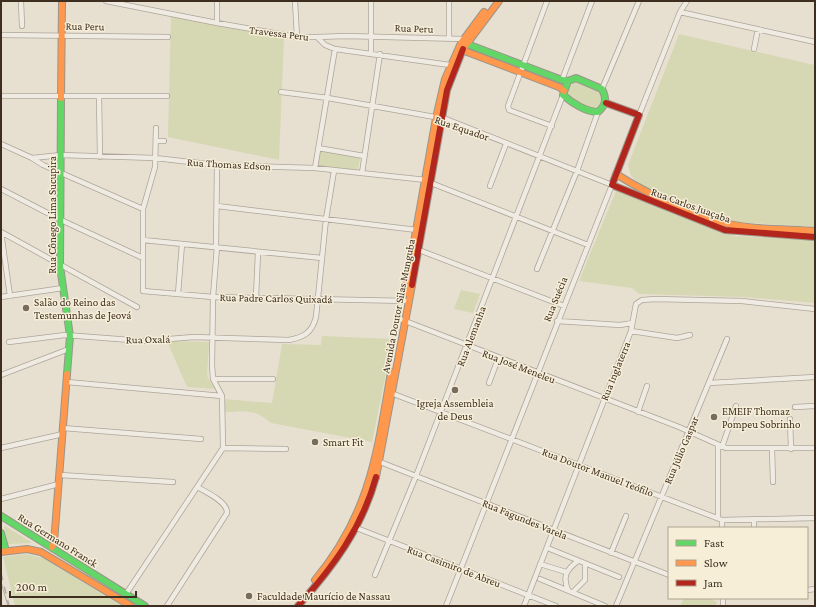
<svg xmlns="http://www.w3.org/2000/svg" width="816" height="607" viewBox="0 0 816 607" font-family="'Crimson Pro',serif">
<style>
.green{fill:#d6d7b3}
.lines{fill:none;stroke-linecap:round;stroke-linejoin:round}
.street-casing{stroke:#ada599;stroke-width:6}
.fast-casing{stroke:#9c958a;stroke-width:8}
.slow-casing{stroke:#9c958a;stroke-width:8}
.jam-casing{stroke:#9c958a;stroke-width:8}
.street{stroke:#efebe3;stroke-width:4.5}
.fast{stroke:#63d668;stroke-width:6}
.slow{stroke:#ff974d;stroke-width:6}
.jam{stroke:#b3261e;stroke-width:6}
.tram{stroke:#afaaa2;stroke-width:1}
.rail{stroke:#afaaa2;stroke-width:1.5;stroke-dasharray:7 7;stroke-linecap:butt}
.poi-dot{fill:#786c5e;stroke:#f7eed8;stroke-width:1.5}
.labels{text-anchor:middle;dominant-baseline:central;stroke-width:3;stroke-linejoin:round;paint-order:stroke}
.street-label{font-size:11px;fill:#3d2e20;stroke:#f7eed8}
.poi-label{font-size:11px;fill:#3d2e20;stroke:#f7eed8;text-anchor:start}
</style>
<rect width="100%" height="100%" fill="#e7e0d1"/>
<path class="green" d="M171,16l113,22 -5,122 -111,-23z
M679,34l136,31v162l-79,-5 -90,-33 -15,-13 -3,-11z
M574,82l25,9 3,7 -1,7 -8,4 -22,-8 -4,-4 -1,-7z
M322,150l36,6 2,3 -2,10 -2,2 -36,-4 -2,-3 2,-12z
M616,191l94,37 25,8 80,4v63l-71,-6 -105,-3 -7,-6 -53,-7z
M461,290l19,4 -7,19 -19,-4z
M322,336l71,3 -21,103 -101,-19c-18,-15 -24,-11 -46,-11l-1,-13 48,4 10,-59 39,1z
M167,341l42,1 -2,34 8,13 -28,-2z
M5,526l26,16 1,1 -24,1 -4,-17z
M26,554l17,4 80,48h-108l-12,-49z
M684,598h25l8,4 -2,4h-35z"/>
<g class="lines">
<g class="street-casing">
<path id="street" d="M21,1l1,25
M106,1l111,22 80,14h20l8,8 10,4 115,16
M295,1l2,36
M547,1l-39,105 1,4 43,16
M680,12l135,30
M217,23v-22
M1,35l167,2
M317,37l29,-1 117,3
M449,39v-38
M754,49l4,-20
M371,53v-52
M562,80l30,-79
M602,89l37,-88
M281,92l47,6 118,21 166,66 -166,421
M1,96h166
M99,96l1,61
M639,115l41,-103 7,-11
M156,128l-1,39 -12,42v82l70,6 195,4
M156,141h8
M1,144l31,14 11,7 100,44
M318,148l46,8
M32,158l29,-3 94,3 62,7 98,3 111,12
M315,168l20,-119
M362,173l18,-119
M431,183l157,62
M490,186l16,-42
M1,189l60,31 82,38
M217,206l200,24
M1,232l136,75
M1,232l9,64
M143,240l179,18
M216,247l1,-82
M217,247l-4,50 -1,68 1,14 9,17 1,52
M419,250l145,56
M537,269l40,-98 21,-59
M178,294l4,-50
M1,297l62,-9
M256,297l2,-44
M400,319l279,108 47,21h89
M557,321l63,4 12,-2
M631,331l46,7 13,-3
M9,342l56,-7 79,6 50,-4 95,3c15,-3 23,-7 27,-23l10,-98 8,-48
M1,375l68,-26
M213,379h60
M67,382l155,14
M489,383l9,-24
M709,383l106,-6
M391,393l331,127 93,-2
M795,407l20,-1
M638,412l9,-26
M790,419l1,30
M63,428l138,11
M718,445v73
M722,447l14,-41
M1,448l62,-14
M223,448l63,1
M772,449l1,33
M380,462l289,113
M60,475l113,7
M1,499l58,-15
M722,520v8
M754,520v8
M354,527l202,79
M550,549l69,28
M611,553l15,-37
M540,564l26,8
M375,575l41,-99 147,-381
M540,579l65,27
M568,590c-6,-14 -1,-21 10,-29
M807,590l8,-1
M573,592l12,-12v-16
M126,594l97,-146
M723,598v8
M167,606l60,-93c1,-11 -21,-21 -30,-26
M524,606l107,-275 5,-27 6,-4 13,-1 87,2 73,8
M616,606l111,-267"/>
</g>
<g class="fast-casing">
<path id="fast" d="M467,44l95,36 6,1 8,-3 26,11c5,10 4,16 -4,23 -12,0 -26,-9 -35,-17l5,-14
M61,98l-1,168 10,70 -3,38
M1,516l144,90
M1,533l5,18"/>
</g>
<g class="slow-casing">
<path id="slow" d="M463,49l36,-48
M462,50l97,37 5,4
M61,98l1,-97
M616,174c32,20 68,37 105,48 27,8 66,7 94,9
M405,293l31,-175 9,-39 16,-36 23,-31
M376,477l36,-192
M52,547l2,-4 13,-169
M1,552l26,-3 14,3 90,54
M315,580c55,-66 62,-126 76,-208"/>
</g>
<g class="jam-casing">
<path id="jam" d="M606,103l33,12 -27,70 113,45 90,7
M412,285l35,-195 16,-41
M298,606c35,-39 64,-78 78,-129"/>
</g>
<use href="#street" class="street"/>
<use href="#fast" class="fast"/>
<use href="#slow" class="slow"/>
<use href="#jam" class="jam"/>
<path class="tram" d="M1,582l7,24"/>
<path class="rail" d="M1,573l8,33"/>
</g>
<g class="poi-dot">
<circle cx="26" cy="308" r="4"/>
<circle cx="455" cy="390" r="4"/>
<circle cx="714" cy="417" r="4"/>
<circle cx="315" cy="442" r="4"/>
<circle cx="249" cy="596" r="4"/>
</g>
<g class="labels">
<g class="street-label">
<text transform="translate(85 26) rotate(1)">Rua Peru</text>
<text transform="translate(414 28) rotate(2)">Rua Peru</text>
<text transform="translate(279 33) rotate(7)">Travessa Peru</text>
<text transform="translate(462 128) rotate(19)">Rua Equador</text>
<text transform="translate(229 164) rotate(3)">Rua Thomas Edson</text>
<text transform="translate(691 205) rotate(20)">Rua Carlos Juaçaba</text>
<text transform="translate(52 215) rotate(-90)">Rua Cônego Lima Sucupira</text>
<text transform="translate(276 298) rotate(1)">Rua Padre Carlos Quixadá</text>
<text transform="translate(555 299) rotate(-68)">Rua Suécia</text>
<text transform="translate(398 306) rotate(-79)">Avenida Doutor Silas Munguba</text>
<text transform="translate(471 336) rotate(-69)">Rua Alemanha</text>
<text transform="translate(148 339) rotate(-1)">Rua Oxalá</text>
<text transform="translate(519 366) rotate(21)">Rua José Meneleu</text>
<text transform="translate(615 371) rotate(-68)">Rua Inglaterra</text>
<text transform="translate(681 450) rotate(-67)">Rua Júlio Gaspar</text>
<text transform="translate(598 472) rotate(21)">Rua Doutor Manuel Teófilo</text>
<text transform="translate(525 519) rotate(22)">Rua Fagundes Varela</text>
<text transform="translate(58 540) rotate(32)">Rua Germano Franck</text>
<text transform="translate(454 566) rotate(21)">Rua Casimiro de Abreu</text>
</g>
<g class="poi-label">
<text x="34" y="302">Salão do Reino das<tspan x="34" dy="13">Testemunhas de Jeová</tspan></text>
<text x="455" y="403" text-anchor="middle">Igreja Assembleia<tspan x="455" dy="13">de Deus</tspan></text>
<text x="722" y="411">EMEIF Thomaz<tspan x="722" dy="13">Pompeu Sobrinho</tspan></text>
<text x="323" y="442">Smart Fit</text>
<text x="257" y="596">Faculdade Maurício de Nassau</text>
</g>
</g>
<rect width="816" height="607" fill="none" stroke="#3d2e20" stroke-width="4"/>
<rect x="668" y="527" width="140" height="72" fill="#f7eed8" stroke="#ada18e"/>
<rect x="676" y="540" width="20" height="6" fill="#63d668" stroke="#ada18e"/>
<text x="704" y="547" font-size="12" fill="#3d2e20">Fast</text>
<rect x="676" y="560" width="20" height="6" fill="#ff974d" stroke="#ada18e"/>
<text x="704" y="567" font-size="12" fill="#3d2e20">Slow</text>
<rect x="676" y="580" width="20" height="6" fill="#b3261e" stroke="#ada18e"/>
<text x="704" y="587" font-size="12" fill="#3d2e20">Jam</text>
<path d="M10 591v6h126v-6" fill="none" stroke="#3d2e20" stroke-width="2"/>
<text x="16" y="591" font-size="12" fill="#3d2e20" stroke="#f7eed8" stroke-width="3" paint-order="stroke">200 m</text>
</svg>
